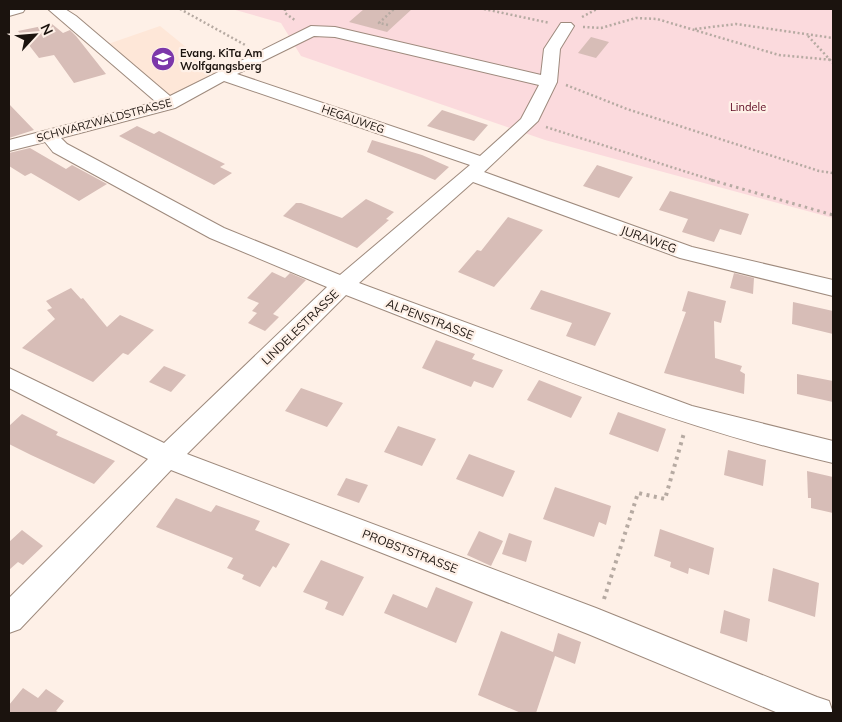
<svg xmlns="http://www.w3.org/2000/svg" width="842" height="722" viewBox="0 0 842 722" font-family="Mulish,sans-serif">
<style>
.built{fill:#fee7d8}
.green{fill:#fbdadd}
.building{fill:#d7bdb7}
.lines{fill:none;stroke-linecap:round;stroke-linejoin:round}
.minor-casing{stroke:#9e8a7d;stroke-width:2}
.path-far2{stroke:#b6aaa2;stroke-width:2.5;stroke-dasharray:2 2.5;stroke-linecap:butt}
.path-far1{stroke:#b6aaa2;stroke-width:3;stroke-dasharray:2.5 4;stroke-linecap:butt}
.path{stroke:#b6aaa2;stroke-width:4;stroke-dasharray:3 4.5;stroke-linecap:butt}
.minor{fill:#fff;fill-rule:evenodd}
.labels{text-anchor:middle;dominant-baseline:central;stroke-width:4.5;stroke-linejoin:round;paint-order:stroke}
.far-poi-label{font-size:11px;font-weight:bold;fill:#1b130e;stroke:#fef0e7;text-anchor:start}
.far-park-label{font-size:11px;fill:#5c071f;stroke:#fef0e7}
.far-street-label{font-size:11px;fill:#1b130e;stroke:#fef0e7}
.street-label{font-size:12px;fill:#1b130e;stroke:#fef0e7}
</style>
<rect width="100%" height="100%" fill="#fef0e7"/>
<path class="built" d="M160,26l59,48 -49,26 -62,-56z"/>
<path class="green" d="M232,9h601v209l-288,-78 -244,-84 -20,-33z"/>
<path class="building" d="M364,9h48l-25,23 -38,-10z
M52,24l11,9 7,-3 6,6 30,38 -32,9 -20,-28 -15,3 -21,-27z
M591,37l18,5 -13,16 -18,-5z
M9,104l25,26 -25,8z
M442,110l46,15 -14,16 -47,-15z
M137,126l17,8 5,-3 66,33 -5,3 12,6 -18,12 -95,-49z
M372,140l50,15 27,12 -14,13 -68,-28z
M30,148l36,21 6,-4 35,19 -28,17 -48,-28 -6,3 -16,-10v-13z
M597,165l36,12 -14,21 -36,-12z
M670,191l79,23 -8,21 -21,-6 -6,13 -32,-10 6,-13 -29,-9z
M366,199l28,13 -8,7 3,1 -32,28 -74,-32 13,-13h5l41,15z
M508,217l35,13 -49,57 -36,-15 19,-22 4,1z
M272,272l13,6 5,-5 16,7 -33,34 6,3 -14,14 -17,-8 9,-10 -5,-2 7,-8 -12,-5z
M734,273l20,5 -1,16 -23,-6z
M71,288l10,11 2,-1 24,29 13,-12 34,15 -26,25 -5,-2 -30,29 -71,-34 33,-29 -8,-9 5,-2 -6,-7z
M541,290l70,23 -16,33 -29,-10 6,-13 -42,-14z
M688,291l38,10 -5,22 -7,-2 1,37 27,8 -2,5 5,3 -1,20 -80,-21 22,-61 -4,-1z
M793,302l40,9v23l-41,-10z
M436,340l39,14 -3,5 31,11 -10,18 -19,-7 -3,6 -49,-19z
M164,366l22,9 -15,17 -22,-10z
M797,374l36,7v21l-36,-8z
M539,380l43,17 -11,21 -44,-18z
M301,388l42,15 -16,24 -42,-16z
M618,412l48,17 -8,23 -49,-18z
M22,414l36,18 -2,3 59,26 -21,23 -63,-29 -22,-11v-18z
M398,426l38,13 -14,27 -38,-14z
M728,450l38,10 -3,26 -39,-11z
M469,454l46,17 -12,26 -47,-18z
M807,471l26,6v36l-22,-5v-10h-3z
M346,478l22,7 -9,18 -22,-8z
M555,487l56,19 -5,19 -7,-3 -5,15 -51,-18z
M176,498l35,14 5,-7 44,16 -5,9 35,14 -14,24 -3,-2 -13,21 -18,-8 2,-4 -17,-7 6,-10 -77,-31z
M660,529l54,19 -5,27 -20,-7 -1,6 -18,-7 1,-5 -17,-6z
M22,530l21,16 -20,19 -5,-3 -9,8v-28z
M479,531l24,10 -12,25 -24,-11z
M509,533l23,8 -6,21 -24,-8z
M321,560l43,17 -21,39 -18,-7 3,-7 -25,-10z
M773,568l46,15 -4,34 -47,-16z
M436,587l37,15 -17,41 -72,-30 9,-19 34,14z
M724,610l26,9 -3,23 -27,-9z
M501,631l52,21 5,-19 23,9 -6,22 -20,-8 -19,57h-15l-43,-18z
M23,688l15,10 8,-9 18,12 -8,10 4,2h-51v-8z"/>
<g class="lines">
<g class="minor-casing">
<path id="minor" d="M9,9h16l-2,3 -14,4z
M48,9h17l11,7 94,80 141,-70 24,1 206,48 3,-26 17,-26h10l3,3 -14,23 -3,33 -19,39 -54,51 208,75 141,33v16l-153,-38 -207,-76 -114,101 333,123 141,35v22c-168,-38 -327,-106 -487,-168l-159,159 409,154 221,89 12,4 4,12h-55l-190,-79 -417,-164 -151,159 -11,4v-35l139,-139 -139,-71v-20l155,75 163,-156 -117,-49 -157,-86 -8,-10 -36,9v-11l147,-38zM314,36l21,1 204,48 -18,34 -41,37 -243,-82zM224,81l246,84 -130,110 -116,-47 -157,-84 -6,-6 114,-30z"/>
</g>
<path class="path-far2" d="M180,9l67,37
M285,9v4l11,8
M484,9l66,14
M582,17l15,-8
M388,25l-9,-2 15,-14
M583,27l18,1 35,-10 21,1 122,36 54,5
M695,29l41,-5 97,14
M808,36l25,27
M566,85l61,24 192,62 14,2
M546,127l169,54"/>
<path class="path-far1" d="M711,180l122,35"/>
<path class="path" d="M604,599l34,-106 27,6 19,-66"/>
<use href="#minor" class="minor"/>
</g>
<defs>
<g id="school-disc" transform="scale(1.25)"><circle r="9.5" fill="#7c37aa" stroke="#fef0e7"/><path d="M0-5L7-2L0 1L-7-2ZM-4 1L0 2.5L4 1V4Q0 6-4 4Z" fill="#fff"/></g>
</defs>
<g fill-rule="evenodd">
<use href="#school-disc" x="163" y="59"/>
</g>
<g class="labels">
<g class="far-poi-label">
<text x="180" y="53">Evang. KiTa Am<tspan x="180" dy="13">Wolfgangsberg</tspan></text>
</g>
<g class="far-park-label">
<text x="748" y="107">Lindele</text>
</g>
<g class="far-street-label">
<text transform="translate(353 119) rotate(19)">HEGAUWEG</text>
<text transform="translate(104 120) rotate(-15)">SCHWARZWALDSTRASSE</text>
</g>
<g class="street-label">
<text transform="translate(649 239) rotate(20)">JURAWEG</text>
<text transform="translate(430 319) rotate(21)">ALPENSTRASSE</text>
<text transform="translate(300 327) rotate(-44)">LINDELESTRASSE</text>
<text transform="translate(410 551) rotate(21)">PROBSTSTRASSE</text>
</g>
</g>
<rect width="842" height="722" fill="none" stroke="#1b130e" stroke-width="20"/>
<g transform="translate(35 35) rotate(64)" stroke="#fef0e7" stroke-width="4" paint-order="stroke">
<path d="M0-4L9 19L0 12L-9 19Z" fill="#1b130e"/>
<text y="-8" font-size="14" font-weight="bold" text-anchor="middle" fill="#1b130e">N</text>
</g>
</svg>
